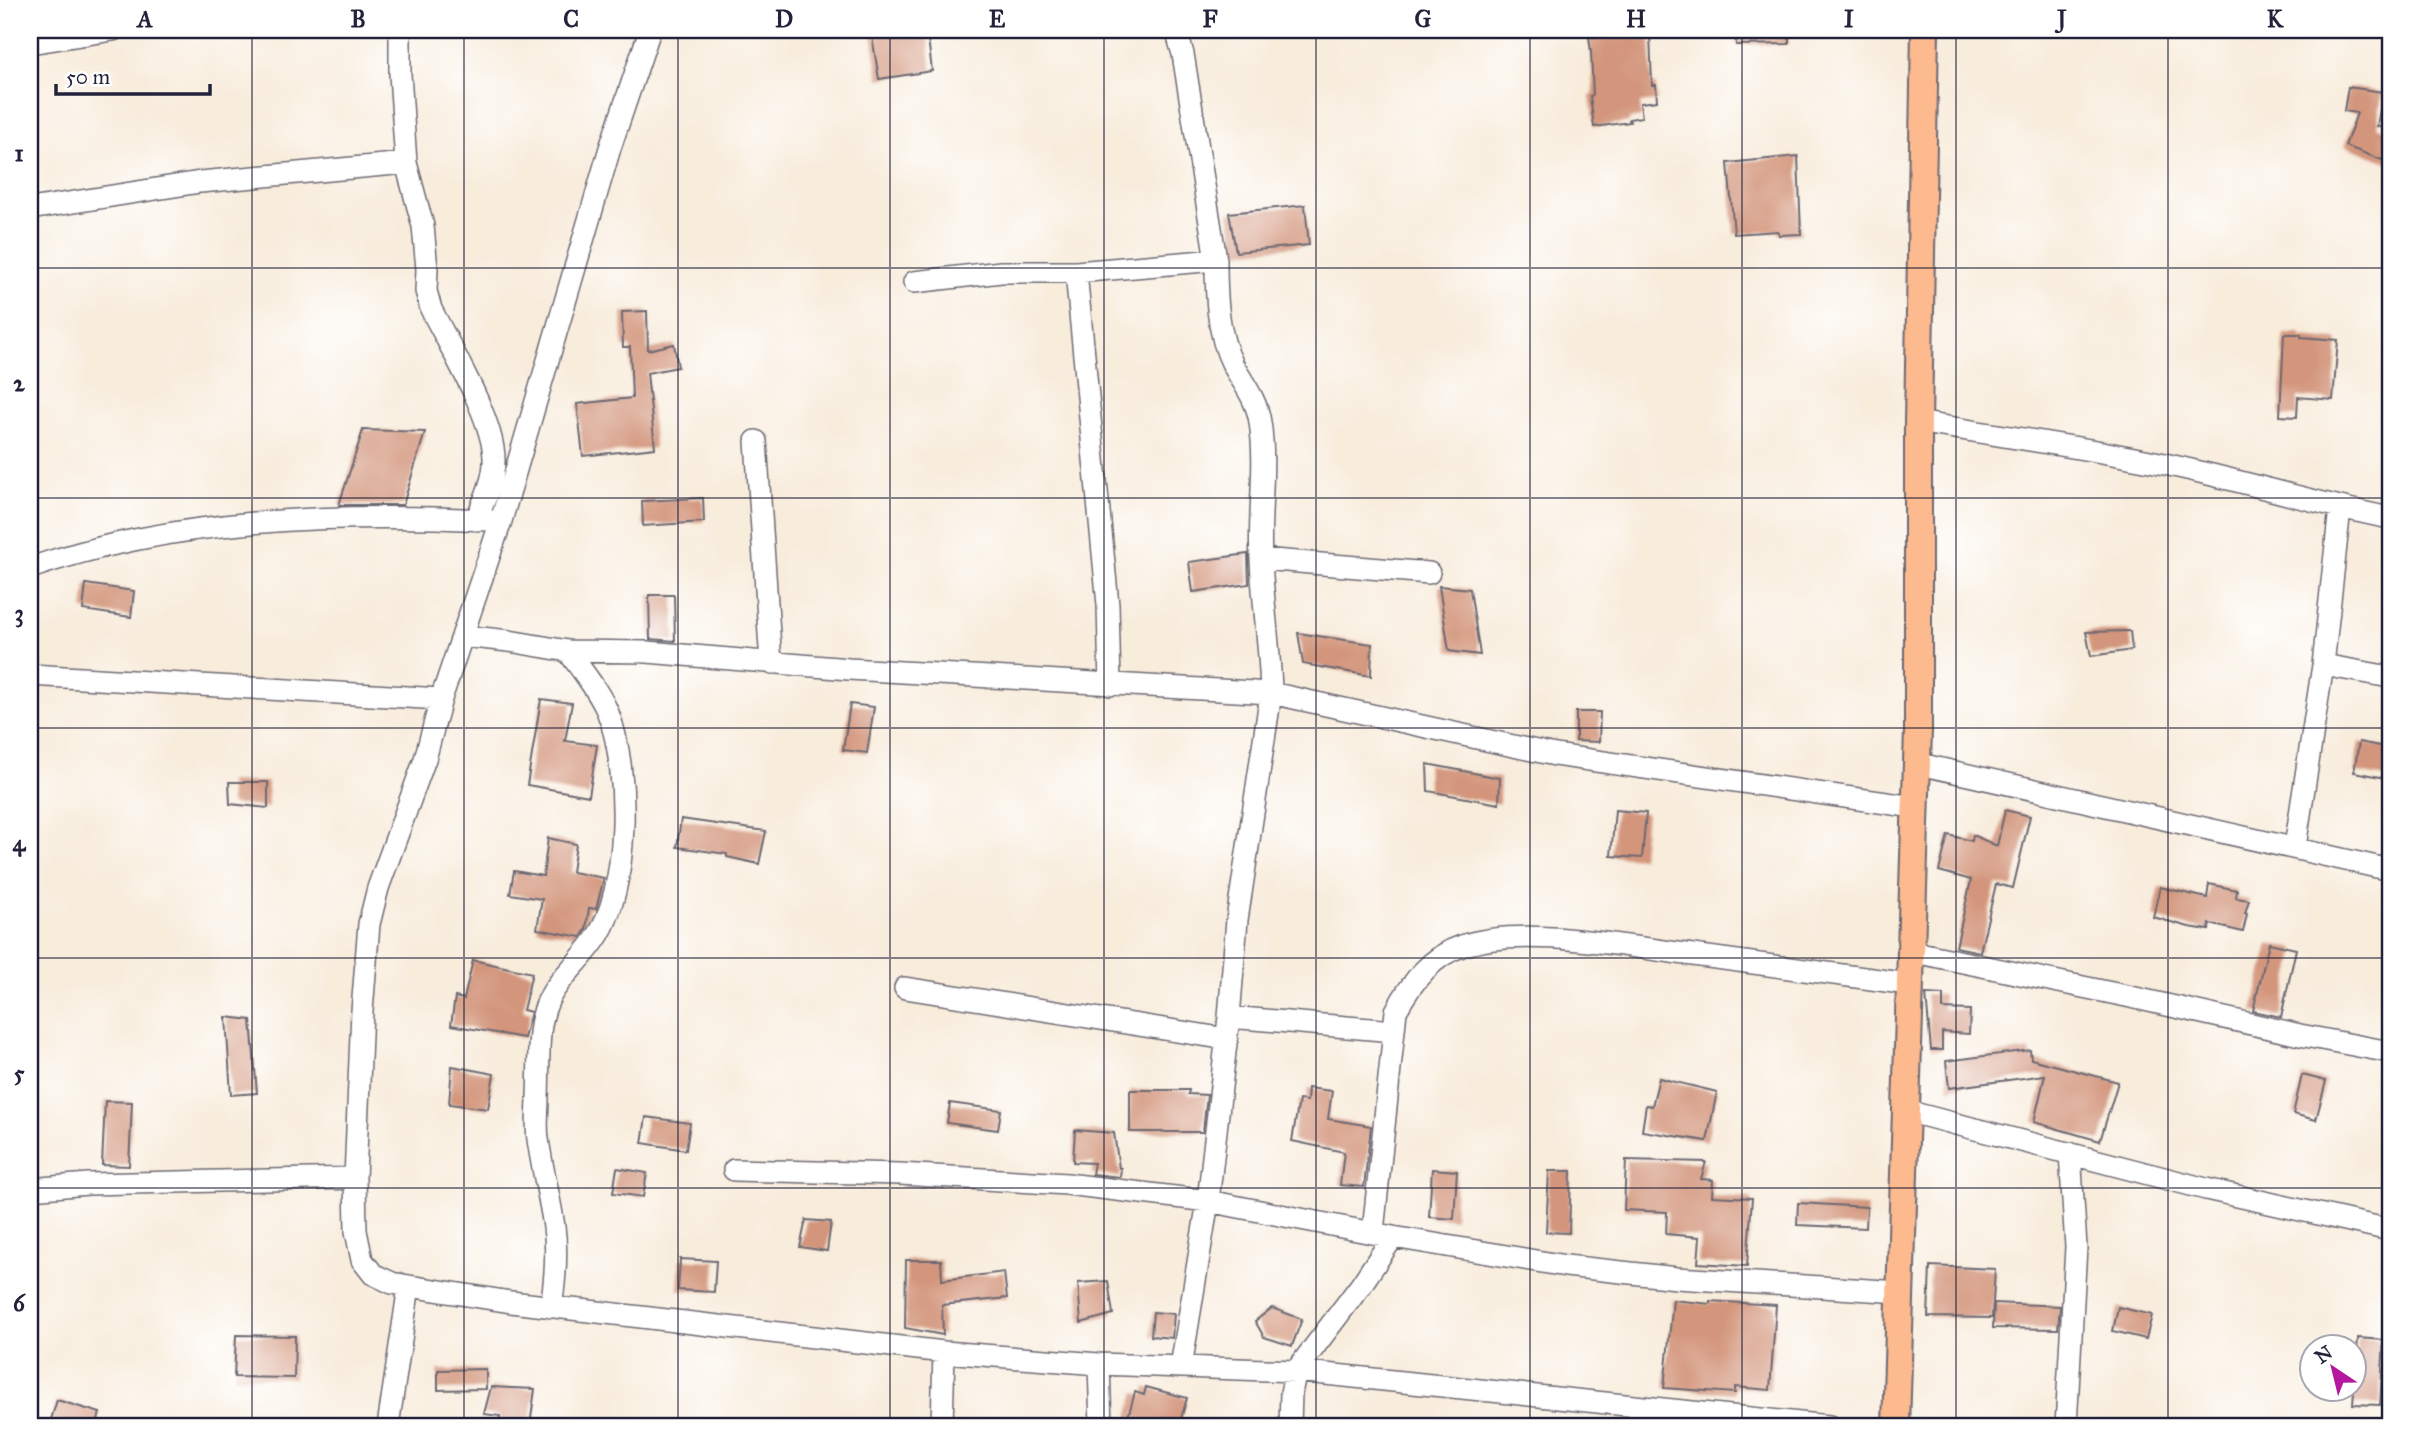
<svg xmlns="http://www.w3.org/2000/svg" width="2420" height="1456" viewBox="0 0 2420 1456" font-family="'IM FELL Great Primer',serif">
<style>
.building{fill:#d3957c}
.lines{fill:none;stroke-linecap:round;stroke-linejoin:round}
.minor-casing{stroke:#6d6973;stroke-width:24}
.major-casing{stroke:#6d6973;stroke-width:30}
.minor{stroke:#fff;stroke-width:21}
.major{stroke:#fcba8e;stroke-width:26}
.grid{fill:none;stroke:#22223b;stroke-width:2;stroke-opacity:0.55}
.neatline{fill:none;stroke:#22223b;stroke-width:2.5}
.grid-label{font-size:23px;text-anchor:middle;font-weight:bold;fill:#22223b}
</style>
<rect width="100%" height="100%" fill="#fff"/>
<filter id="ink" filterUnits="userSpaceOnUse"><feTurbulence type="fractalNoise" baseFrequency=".0143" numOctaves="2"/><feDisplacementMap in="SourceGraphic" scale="14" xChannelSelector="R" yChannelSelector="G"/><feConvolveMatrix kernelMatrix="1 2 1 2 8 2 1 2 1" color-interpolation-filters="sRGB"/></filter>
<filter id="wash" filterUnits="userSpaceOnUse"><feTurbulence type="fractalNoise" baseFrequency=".00686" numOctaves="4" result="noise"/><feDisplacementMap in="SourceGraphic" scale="28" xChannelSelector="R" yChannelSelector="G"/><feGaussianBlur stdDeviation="1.57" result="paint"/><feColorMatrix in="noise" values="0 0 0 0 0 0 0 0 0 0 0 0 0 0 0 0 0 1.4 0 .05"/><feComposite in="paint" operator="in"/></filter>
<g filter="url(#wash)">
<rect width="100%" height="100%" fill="#f8ecdb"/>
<g id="blocks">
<path class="building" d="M871,30h56l5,41 -53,8z
M1603,30h34l1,6 12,-3 2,52h4l1,16 -17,2 2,14 -13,2 1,3 -36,5 -4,-31 3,-1 -2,-43 -2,-15h12z
M1736,30h53v14l-53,1z
M2348,87l35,5 -6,34 13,5v32l-45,-17 12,-33 -13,-2z
M1798,156l3,78 -22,1 -1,-4 -44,3 -6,-71z
M1305,205l4,40 -73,7 -7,-39z
M647,311l1,39 26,-6 4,23 -31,6 8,75 -72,8 -6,-52 55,-6 -2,-51h-7l-1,-35z
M2284,334h17v3l37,3 -5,60 -35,-3 -1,20 -17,-1z
M363,430l62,2 -22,73h-64z
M703,498l1,24 -61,4 -1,-25z
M1248,554l1,30 -56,8 -4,-30z
M86,584l48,7 -3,26 -48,-7z
M1439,586l31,3 10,66 -31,-4z
M649,595h25l1,46 -25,-2z
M2130,631l2,19 -41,6 -5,-24z
M1298,633l74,11 -1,32 -68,-12z
M541,699l31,4 -7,38 32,4 -8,51 -62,-11z
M850,704l24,3 -7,46 -24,-3z
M1576,712h24l-1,30 -23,-1z
M2359,742l31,6v31l-36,-7z
M1427,764l73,14 -1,26 -71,-13z
M229,782h39v26l-38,-4z
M1615,810l31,3 -4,45 -31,-2z
M2005,810l25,6 -17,72 -17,-4 -16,68 -24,-5 15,-67 -32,-9 9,-36 24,6 1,-6 24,11z
M681,819l85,12 -7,33 -32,-7v-3l-50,-7z
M548,838l28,6 -4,28 32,6 -8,31 -7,-1 -3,21 -5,8 -44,-8 5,-30 -32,-5 4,-23 29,5z
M2209,884l28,6 -1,8 13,2 -4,13 2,1 -4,18 -33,-8 -1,6 -20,-3 -36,-10 7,-30 47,11z
M2269,943l27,6 -15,68 -28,-6z
M473,960l59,13 -9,37 8,2 -7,26 -73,-13 4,-28 9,2z
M1926,994l17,1v14l27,1 -1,24 -27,-2v18h-11z
M226,1017l25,3 6,73 -26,2z
M2030,1050l1,9 87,23 -18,59 -66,-19 11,-47 -96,13 -3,-27z
M452,1066l42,8 -6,35 -39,-5z
M2302,1075l24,6 -10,39 -23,-6z
M1659,1078l58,14 -10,49 -65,-10 4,-26 6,1z
M1308,1088l24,3 -4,28 43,7 -7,61 -24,-2 4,-33 -52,-11 7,-41 8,1z
M1130,1090h59l-1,4 19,1 -4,37h-73z
M105,1101l27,1 -3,64 -27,-1z
M950,1103l51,7 -3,20 -51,-7z
M646,1117l44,6 -4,27 -44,-7z
M1075,1130l39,3 5,35h2l-1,9 -28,-3 2,-11 -21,-1z
M1626,1160l80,2 -5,17 12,1 -1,16 40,2 -5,68 -49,-3 2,-26 -34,-3 1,-22 -43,-2z
M617,1168l30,5 -4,24 -30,-4z
M1432,1169l25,2 -3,48 -25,-2z
M1549,1171h22l-2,62 -23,-1z
M1798,1203l69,4 -1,21 -69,-3z
M806,1220l25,2 -4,29 -27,-4z
M680,1259l36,2 -2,31 -36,-2z
M906,1260h35l1,20 62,-8 3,26 -65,7 1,30 -38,-7z
M1930,1266l65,3 -3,49 -64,-1z
M1108,1281l5,33 -32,9 -3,-40z
M1673,1300l37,4v-3l66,4 -6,85 -35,-3v6l-71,-5z
M1994,1303l66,3 -2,23 -65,-1z
M2118,1307l34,8 -6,24 -33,-8z
M1272,1308l30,11 -10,27 -28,-9 -9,-16z
M1153,1312l21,2 -2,24 -21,-2z
M236,1335l59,1 -1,42 -60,-1z
M2358,1338l26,2 -4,65 -27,-1z
M486,1369v20l-48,1v-20z
M491,1387l44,2 -5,37h-32l2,-10 -16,-2z
M1146,1387l41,11 -8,28 -26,-3 -25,-6 7,-25 9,3z
M57,1400l43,13 -4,13h-47z"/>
</g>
</g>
<g filter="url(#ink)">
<use href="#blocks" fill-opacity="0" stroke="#6d6973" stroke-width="2"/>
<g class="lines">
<g class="minor-casing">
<path id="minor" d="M400,30v44l6,89 17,63 4,43 -1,22 5,18c19,38 62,109 63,149 1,21 -10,43 -18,62
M650,30l-40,118 -109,373 -60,178 -16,60 -47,129 -9,36 -7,87 -7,167 1,53 6,29 11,14 19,9 17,3 102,16 433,50 155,12 197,7 533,55
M1176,30l7,24 33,206c0,34 1,74 17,105 10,18 24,35 27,57 7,45 -2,92 1,138 2,44 9,88 10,133l-34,227 -8,97 -21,184 -27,166
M30,43l83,-13
M30,209l170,-27 206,-19
M1076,272l32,333 2,80
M914,282l87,-10h75l140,-12
M1918,422c76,13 152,23 227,38 83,16 163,42 245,58
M756,441l15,222
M1261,559l168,14
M30,568c146,-50 305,-55 459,-48
M463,636l46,5 59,10 79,1 202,17 422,24 284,62 359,52
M2323,665l67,12
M30,675l411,24
M1915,763l475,107
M2295,847l28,-182 17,-157
M1910,951l221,46 169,38 90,17
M905,988l322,51
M1229,1017l165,14
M1906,1111l300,78 184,41
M734,1170l166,4 167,10 141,17 185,36 173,29 111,12 224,14
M30,1189l58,-5 267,-6
M1373,1232l23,-221c15,-28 35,-55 66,-65 56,-20 156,-1 216,7 77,10 154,21 231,31
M551,1307c4,-26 7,-53 3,-80 -4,-29 -12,-58 -16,-88 -2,-14 0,-29 0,-42 1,-21 0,-43 2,-64 5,-49 30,-57 55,-93 35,-49 35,-172 13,-227 -9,-22 -26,-42 -40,-62
M1099,1364l2,62
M388,1426l21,-140
M942,1426l2,-74
M1290,1426l1,-33 5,-22 65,-86 32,-48
M2066,1426l10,-179 -6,-94"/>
</g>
<g class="major-casing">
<path id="major" d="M1896,1426l22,-696v-308l7,-392"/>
</g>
<use href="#minor" class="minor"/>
<use href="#major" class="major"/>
</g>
</g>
<path class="grid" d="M252,30v1396M464,30v1396M678,30v1396M890,30v1396M1104,30v1396M1316,30v1396M1530,30v1396M1742,30v1396M1956,30v1396M2168,30v1396M30,268h2360M30,498h2360M30,728h2360M30,958h2360M30,1188h2360"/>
<rect width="2420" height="1456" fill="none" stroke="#fff" stroke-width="77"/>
<g transform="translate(2333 1368) rotate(325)"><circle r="33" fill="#ffffff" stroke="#a7a7b1" stroke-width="2"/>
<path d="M0-5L12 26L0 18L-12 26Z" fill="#b5179e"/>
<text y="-10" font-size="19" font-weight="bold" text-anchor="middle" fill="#22223b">N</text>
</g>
<path d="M56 84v10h154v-10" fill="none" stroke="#22223b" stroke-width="3.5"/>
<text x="66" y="84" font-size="21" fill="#22223b" stroke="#ffffff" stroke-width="5" paint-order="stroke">50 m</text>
<rect x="38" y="38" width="2344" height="1380" class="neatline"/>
<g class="grid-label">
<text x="145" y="27">A</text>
<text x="358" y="27">B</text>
<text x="571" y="27">C</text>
<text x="784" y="27">D</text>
<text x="997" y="27">E</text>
<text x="1210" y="27">F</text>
<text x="1423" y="27">G</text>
<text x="1636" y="27">H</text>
<text x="1849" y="27">I</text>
<text x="2062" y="27">J</text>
<text x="2275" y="27">K</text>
<text x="19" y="161">1</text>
<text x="19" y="391">2</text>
<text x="19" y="621">3</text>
<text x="19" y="851">4</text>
<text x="19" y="1081">5</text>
<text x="19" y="1311">6</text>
</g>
</svg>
